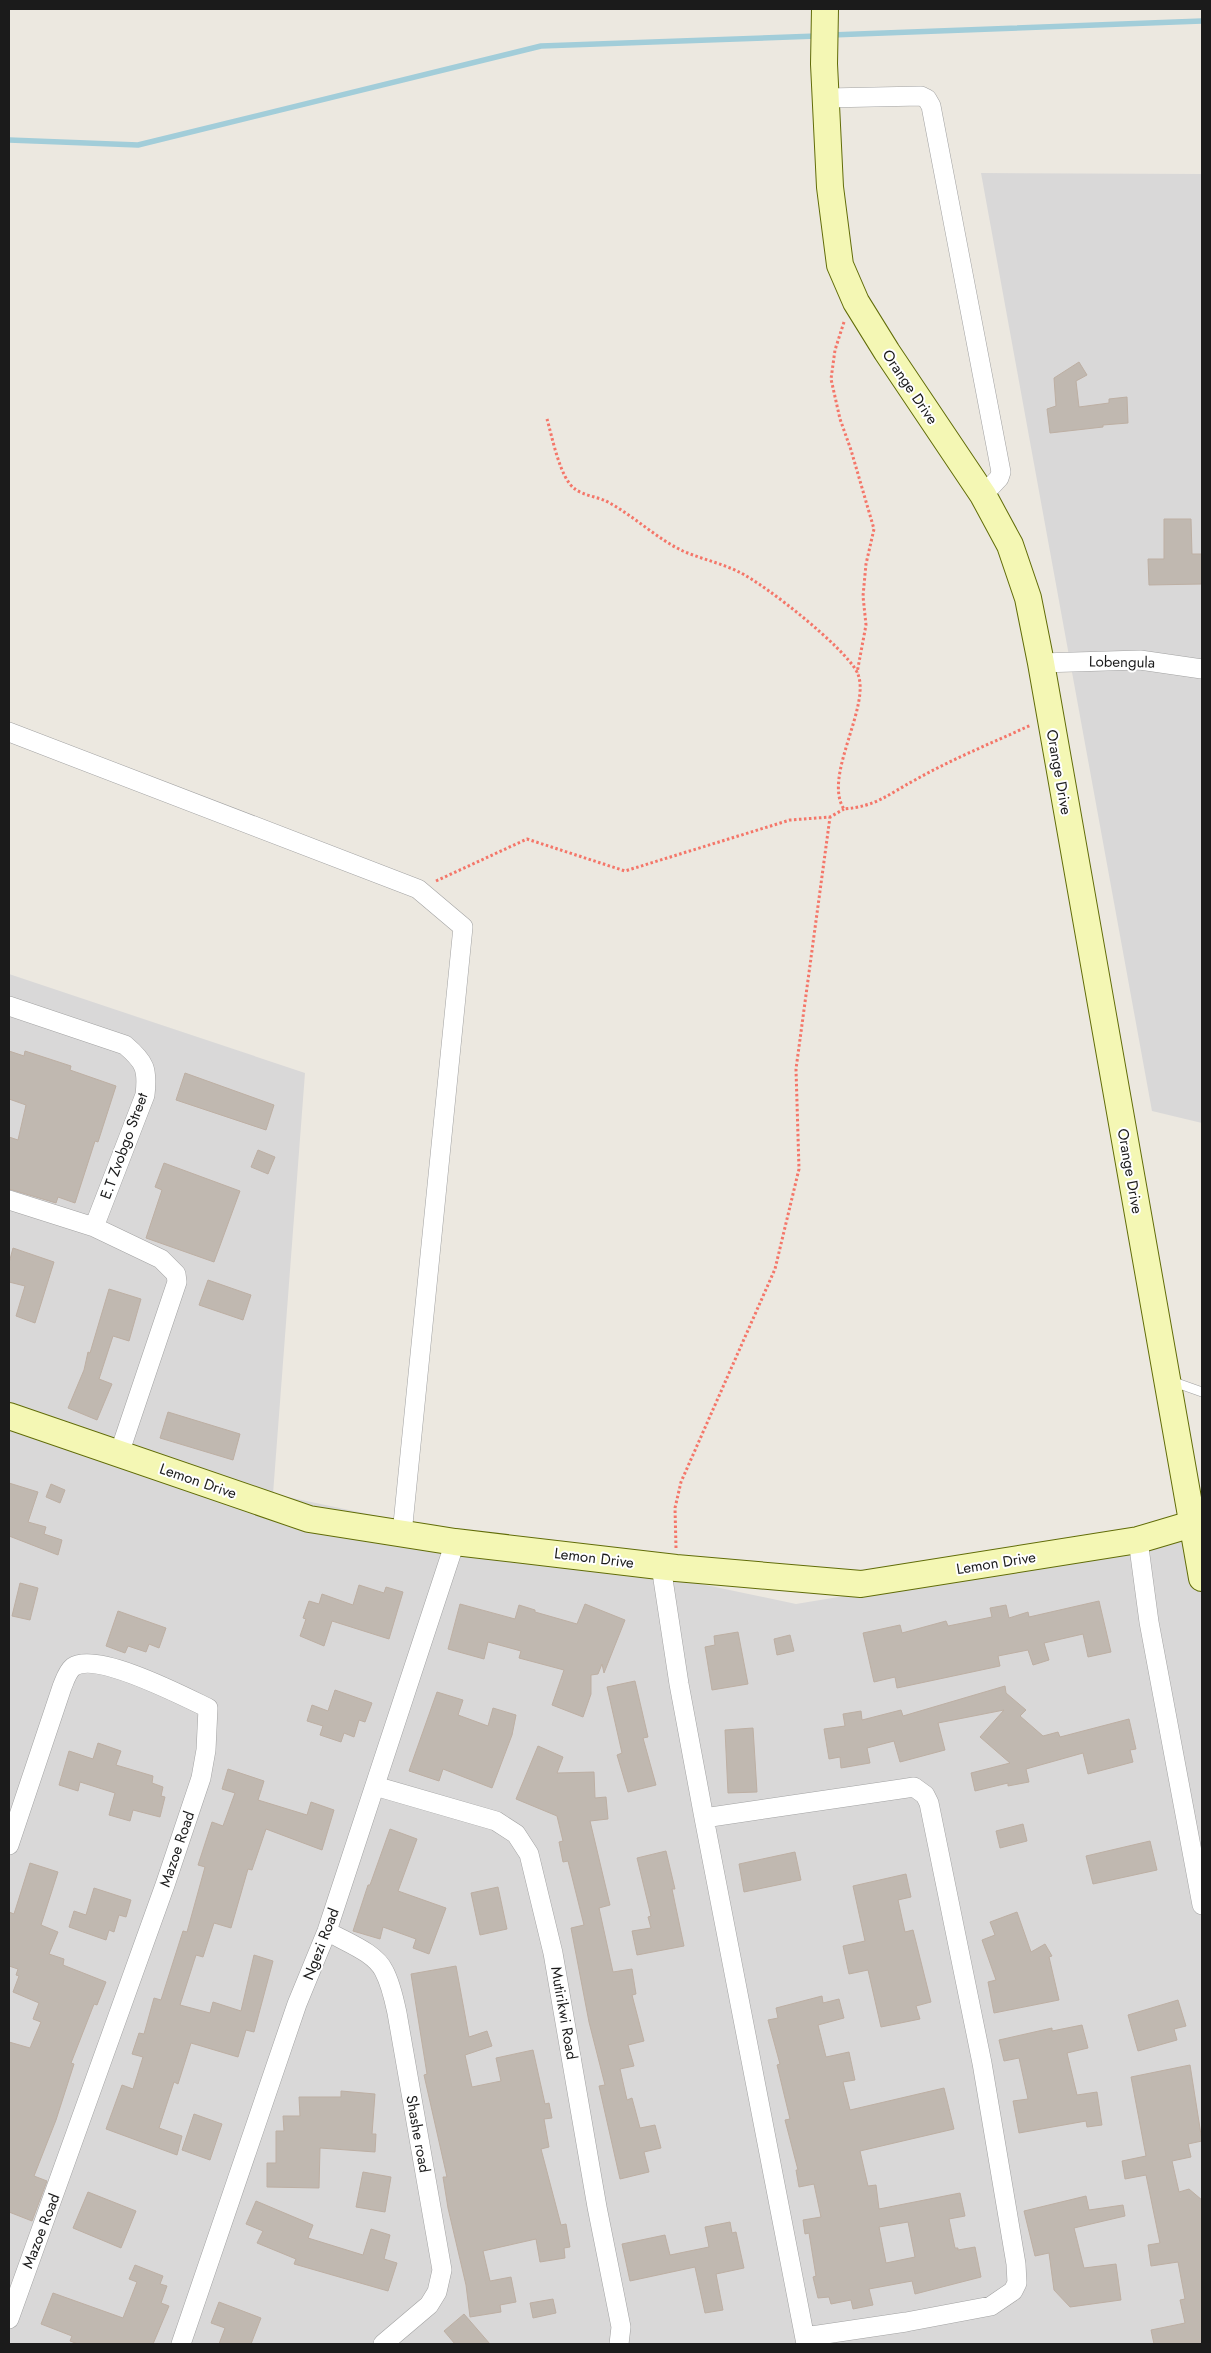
<svg xmlns="http://www.w3.org/2000/svg" width="1211" height="2353" viewBox="0 0 1211 2353" font-family="Jost,sans-serif">
<style>
.residential{fill:#d9d8d8}
.lines{fill:none;stroke-linecap:round;stroke-linejoin:round}
.stream{stroke:#a2cdd9;stroke-width:5.5}
.building{fill:#c0b8b0;stroke:#bdafa3;fill-rule:evenodd}
.lane-casing{stroke:#a2a2a2;stroke-width:10}
.street-casing{stroke:#a2a2a2;stroke-width:20}
.secondary-casing{stroke:#616c08;stroke-width:28}
.path{stroke:#f47669;stroke-width:3;stroke-dasharray:2.5 2.5;stroke-linecap:butt}
.lane{stroke:#fff;stroke-width:9}
.street{stroke:#fff;stroke-width:19}
.secondary{stroke:#f4f7b4;stroke-width:26}
.labels{text-anchor:middle;dominant-baseline:central;stroke-width:4;stroke-linejoin:round;paint-order:stroke}
.street-label{font-size:15px;fill:#1b1b1b;stroke:#fff}
</style>
<rect width="100%" height="100%" fill="#ece8e0"/>
<path class="residential" d="M981,173l221,1v949l-50,-12z
M9,974l296,99 -32,421 523,110 406,-67v807h-1193z"/>
<g class="lines">
<path class="stream" d="M831,35l371,-14
M9,140l129,5 403,-99 276,-10"/>
</g>
<path class="building" d="M1079,362l8,13 -11,6 3,26 30,-4v-4l18,-2 1,26 -25,2v2l-53,6 -3,-24 9,-3 -2,-28z
M1164,519h27l1,35h10v30l-53,1 -1,-26h16z
M9,1051l15,5 1,-5 46,15 -1,4 46,16 -18,56 -3,-1 -20,62 -17,-6 -2,6 -47,-14v-52l9,3 8,-35 -17,-6z
M185,1073l89,32 -8,25 -90,-30z
M258,1150l17,7 -7,17 -17,-7z
M164,1163l76,28 -26,71 -68,-24 16,-48 -7,-3z
M13,1248l41,14 -19,61 -19,-7 9,-30 -16,-4v-19z
M208,1280l43,15 -8,25 -44,-15z
M109,1289l32,10 -12,42 -16,-5 -14,43 13,5 -15,36 -29,-12 16,-38 4,-18 2,1z
M168,1412l72,22 -7,26 -73,-22z
M9,1483l29,9 -10,30 18,5 -2,7 18,6 -4,15 -49,-19z
M51,1484l14,6 -5,13 -14,-6z
M20,1583l18,5 -8,32 -18,-4z
M359,1585l25,8 2,-6 17,5 -14,47 -57,-18 -8,25 -24,-10 6,-17 -3,-1 6,-17 10,3 3,-10 31,11z
M1099,1601l12,51 -23,5 -5,-23 -39,9 5,17 -16,5 -5,-15 -30,6 2,10 -103,22 -2,-11 -21,5 -11,-49 37,-8 2,8 44,-12 2,5 44,-9 -2,-9 16,-3 3,13 19,-6 1,5z
M460,1604l55,15 4,-14 16,5v2l42,12 8,-20 40,16 -21,53 -2,-9 -4,10 -7,1v19l-8,23 -31,-12 12,-35 -45,-12 2,-7 -33,-9 -4,17 -36,-10z
M118,1611l48,17 -7,20 -10,-4 -3,8 -18,-6 -3,7 -19,-7z
M738,1632l10,52 -36,6 -7,-43 10,-2 -1,-9z
M790,1635l4,16 -17,4 -3,-16z
M635,1681l13,56 -5,1 13,47 -28,7 -11,-37 5,-2 -15,-66z
M1005,1686l1,7 20,17 -6,6 23,20 15,-4 2,5 69,-18 7,30 -6,1 3,12 -45,12 -5,-21 -57,16 3,13 -21,4v-3l-33,8 -4,-18 39,-10 -30,-26 24,-27 -66,13 7,27 -45,12 -6,-21 -27,7 3,15 -29,5 -1,-11 -11,2 -5,-30 21,-3 -2,-12 18,-3 1,9 39,-10 2,6z
M335,1690l37,13 -7,19 -6,-2 -5,17 -10,-4 -3,9 -21,-7 3,-9 -16,-5 5,-16 16,6z
M437,1692l26,8 -5,15 30,11 5,-18 23,7 -4,20 -20,53 -49,-19 -4,12 -30,-10z
M753,1728l4,64 -29,1 -3,-63z
M98,1743l23,8 -5,14 37,11 -1,7 11,4 -2,9 4,1 -5,20 -27,-7 -3,11 -21,-6 6,-22 -35,-11 -2,9 -19,-6 10,-34 24,8z
M538,1746l25,11 -6,16 37,-1 1,26 11,-1 2,22 -18,2 20,84 -11,3 14,64 19,-3 4,25 -4,1 12,46 -16,4 6,21 -14,3 7,31 5,-2 8,30 15,-3 6,23 -17,4 5,20 -29,7 -21,-93 6,-1 -16,-63 -18,-94 13,-3 -16,-64 -5,1 -4,-20 4,-1 -6,-25 -41,-17z
M228,1769l36,12 -6,19 49,15 4,-13 23,8 -12,40 -56,-21 -14,41 -4,-1 -17,59 -17,-5 -11,34 -7,-2 -16,50 30,8 3,-11 28,9 13,-56 19,6 -19,71 -8,-2 -8,27 -47,-14 -13,41 -4,-2 -15,46 23,8 -5,19 -71,-26 16,-44 11,4 10,-32 -11,-3 7,-21 5,1 10,-36 7,2 22,-69 4,1 18,-65 -7,-2 14,-43 11,4 12,-33 -13,-4z
M1023,1824l4,17 -27,7 -4,-17z
M390,1829l27,10 -19,52 48,17 -17,46 -16,-6 3,-9 -33,-12 -3,12 -27,-8 15,-46h2z
M1150,1841l7,29 -64,14 -7,-28z
M666,1851l9,38h-3l12,57 -47,9 -5,-24 19,-3 -3,-11 3,-1 -14,-58z
M795,1852l6,28 -57,12 -5,-28z
M30,1863l28,9 -17,53 17,7 -9,22 15,5 -1,6 43,17 -9,23 -3,-1 -23,59 3,1 -18,56 -22,56 13,5 -15,40 -23,-9v-170l21,6 11,-26 -8,-3 6,-16 -26,-11 6,-16 -3,-1 2,-6 -9,-3v-54l5,2z
M906,1874l5,23 -13,3 7,32 8,-2 18,72 -15,4 4,13 -39,8 -13,-57 -19,4 -6,-28 22,-5 -12,-55z
M498,1887l9,42 -27,6 -9,-42z
M94,1888l37,12 -5,17 -7,-2 -5,17 -5,-2 -3,10 -37,-13 5,-16 12,4z
M1017,1912l14,40 14,-8 7,12 -3,1 10,43 -65,13 -6,-31 8,-2 -14,-40 13,-5 -5,-13z
M456,1966l13,71 18,-6 5,15 -27,9 7,32 29,-6 -5,-23 37,-8 12,54 4,-1 3,15 -8,1 5,28 -8,2 20,76 5,-1 4,23 -6,1 1,10 -25,4 -4,-23 -53,12 7,30 21,-4 5,25 -16,3 1,7 -31,5 -4,-32 -18,-77 -5,-31h4l-23,-102 3,-1 -16,-100z
M822,1996l1,7 16,-4 5,19 -26,7 8,32 23,-5 6,28 -12,2 7,28 94,-22 10,41 -94,22 8,35 8,-1 3,24 81,-16 5,23 -16,3 6,29h3v2l17,-3 6,30 -66,17 -3,-13 -43,8 4,16 -20,4 -2,-9 -20,4 -2,-7 -11,1 -5,-21 3,-1 -7,-43 -4,1 -2,-14 18,-3 -7,-33 -15,3 -3,-17h2l-13,-50 5,-1 -13,-54 3,-1 -12,-44 10,-2 -2,-10zM908,2222l7,35 -29,6 -7,-36z
M1178,2000l8,26 -12,3 3,11 -39,11 -10,-36z
M1082,2025l6,23 -21,5 10,42 20,-3 5,33 -15,2 -1,-6 -67,12 -6,-32 15,-2 -9,-41 -15,3 -5,-21 53,-12v3z
M1190,2065l12,76 -14,3 3,13 -19,4 7,31 10,-3 13,11v144h-48l-3,-14 34,-7 -5,-23 5,-1 -7,-37 -27,4 -3,-21 12,-2 -14,-68 -21,4 -3,-18 24,-5 -15,-79z
M341,2091l34,3 -3,40h4l-1,18 -55,-4 -1,40 -52,-1v-24h9v-32h8l-1,-15h17l-1,-19h42z
M194,2114l28,10 -12,36 -28,-10z
M363,2172l28,5 -6,35 -29,-5z
M88,2192l48,19 -15,37 -48,-20z
M1086,2196l3,14 34,-5 2,11 -51,12 10,40 32,-4 5,36 -51,7 -16,-17 -5,-37 -14,3 -11,-45z
M256,2201l57,24 -5,13 55,17 8,-26 19,6 -6,24 13,4 -9,28 -94,-27 2,-5 -39,-16 6,-12 -17,-7z
M730,2222l2,11 4,-1 8,36 -28,6 7,36 -18,3 -10,-46 -65,14 -8,-37 43,-9 5,20 39,-8 -4,-20z
M135,2265l28,11 -3,8 7,2 -6,17 8,3 -16,38h-75l-8,-3 2,-5 -31,-12 12,-31 70,25 14,-36 -8,-3z
M553,2299l3,14 -23,5 -3,-15z
M219,2302l42,16 -10,26h-32l6,-16 -14,-5z
M464,2314l26,30h-35l-11,-13z"/>
<g class="lines">
<g class="lane-casing">
<path id="lane" d="M1171,1381l31,11"/>
</g>
<g class="street-casing">
<path id="street" d="M827,98l94,-2 6,3 4,7 70,366 -2,6 -16,17
M1041,663l99,-3 62,9
M9,732l409,157 45,38 -61,607
M9,1006l116,39c20,17 23,24 20,50l-51,132
M9,1200l85,27 67,32 15,15 1,8 -58,172
M1138,1540l11,82 53,283
M661,1566l18,118 25,134 102,526
M375,1786l121,35 20,13 13,20 24,99 44,254 24,120 -2,17
M704,1818l210,-31 11,8 4,8 53,260 34,201 1,19 -4,8 -22,15 -85,16 -101,15
M9,1845l53,-158c3,-7 5,-15 11,-20 23,-16 110,29 135,41l-2,42 -5,28 -36,107 -156,434
M327,1931c18,11 48,21 57,40 7,13 10,28 13,42l45,257 -5,22 -8,13 -46,39
M181,2344l116,-340 30,-73 128,-389"/>
</g>
<g class="secondary-casing">
<path id="secondary" d="M825,9l-1,55 6,123 10,78 16,37 31,50 96,143 27,50 18,53 13,65 161,915
M9,1416l300,103 146,23 221,26 185,16 277,-44 54,-16"/>
</g>
<path class="path" d="M844,322l-9,28 -4,29 9,40 11,31 23,79 -8,35 -3,32 3,29 -9,48
M547,419c5,17 13,60 28,70 8,6 22,8 31,12 27,14 51,38 77,50 18,8 38,12 56,21 27,13 105,75 118,100 16,32 -35,104 -13,137 33,-3 43,-14 71,-29 37,-21 77,-37 116,-55
M436,881l91,-42 98,32 165,-51 40,-3 14,-8
M676,1548l-1,-40 6,-26 94,-213 24,-100 -3,-100 34,-252"/>
<use href="#lane" class="lane"/>
<use href="#street" class="street"/>
<use href="#secondary" class="secondary"/>
</g>
<g class="labels">
<g class="street-label">
<text transform="translate(910 387) rotate(56)">Orange Drive</text>
<text transform="translate(1122 662) rotate(1)">Lobengula</text>
<text transform="translate(1059 772) rotate(80)">Orange Drive</text>
<text transform="translate(124 1146) rotate(-70)">E.T Zvobgo Street</text>
<text transform="translate(1130 1171) rotate(80)">Orange Drive</text>
<text transform="translate(198 1481) rotate(19)">Lemon Drive</text>
<text transform="translate(594 1558) rotate(7)">Lemon Drive</text>
<text transform="translate(996 1563) rotate(-9)">Lemon Drive</text>
<text transform="translate(177 1849) rotate(-71)">Mazoe Road</text>
<text transform="translate(321 1944) rotate(-69)">Ngezi Road</text>
<text transform="translate(564 2013) rotate(80)">Mutirikwi Road</text>
<text transform="translate(418 2134) rotate(80)">Shashe road</text>
<text transform="translate(41 2231) rotate(-69)">Mazoe Road</text>
</g>
</g>
<rect width="1211" height="2353" fill="none" stroke="#1b1b1b" stroke-width="20"/>
</svg>
